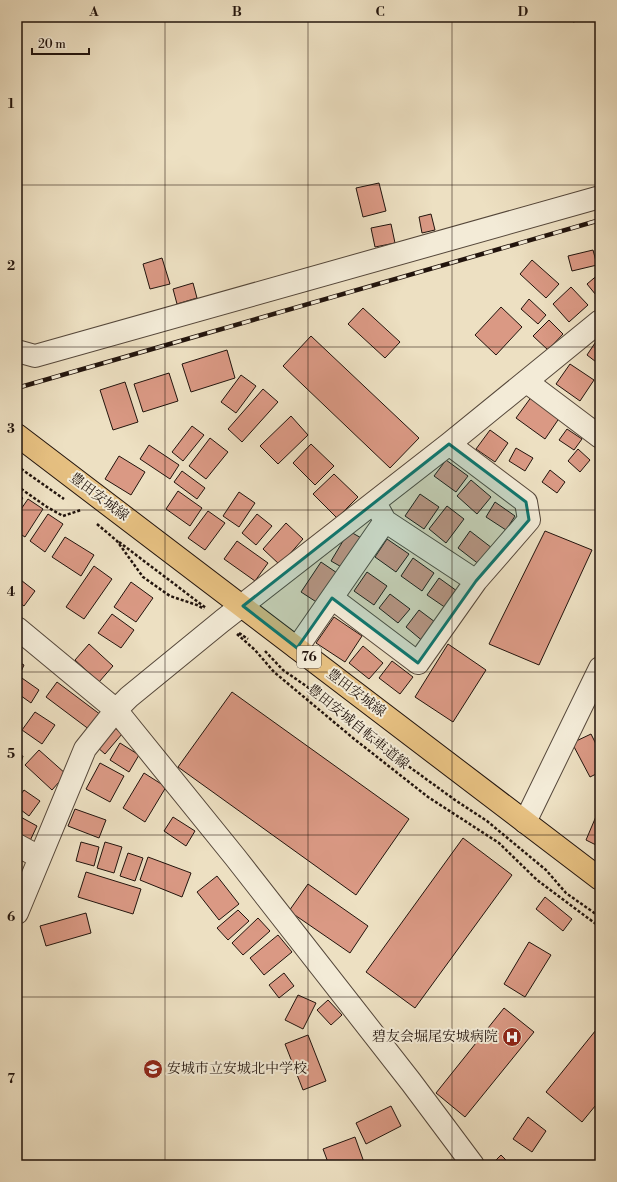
<svg xmlns="http://www.w3.org/2000/svg" width="617" height="1182" viewBox="0 0 617 1182" font-family="'Libre Bodoni','Noto Serif JP',serif">
<style>
.building{fill:#da9984;stroke:#22140d}
.lines{fill:none;stroke-linecap:round;stroke-linejoin:round}
.minor-casing{stroke:#55473a;stroke-width:24}
.major-casing{stroke:#22140d;stroke-width:24}
.path{stroke:#22140d;stroke-width:2.5;stroke-dasharray:3 2;stroke-linecap:butt}
.minor{stroke:#f3ebd7;stroke-width:22}
.major{stroke:#e6c081;stroke-width:22}
.rail-casing{stroke:#22140d;stroke-width:4.5}
.rail{stroke:#f3ebd7;stroke-width:3;stroke-dasharray:9;stroke-linecap:butt}
.marked{fill:#0f766e;fill-opacity:0.2;stroke:#0f766e;stroke-width:3;stroke-linejoin:round}
.grid{fill:none;stroke:#22140d;stroke-width:1;stroke-opacity:0.55}
.labels{text-anchor:middle;dominant-baseline:central;stroke-width:4;stroke-linejoin:round;paint-order:stroke}
.shield{fill:#f3ebd7;stroke:#61544a;stroke-width:1}
.shield-label{font-size:13px;font-weight:bold;fill:#22140d}
.street-label{font-size:14px;fill:#22140d;stroke:#f3ebd7}
.poi-label{font-size:14px;fill:#22140d;stroke:#f3ebd7;text-anchor:end}
.neatline{fill:none;stroke:#22140d;stroke-width:1.5}
.grid-label{font-size:13px;text-anchor:middle;font-weight:bold;fill:#22140d}
</style>
<rect width="100%" height="100%" fill="#ede0c2"/>
<filter id="stains"><feTurbulence type="fractalNoise" baseFrequency=".005" numOctaves="4"/><feColorMatrix values="0 0 0 0 .2 0 0 0 0 .09 0 0 0 0 .02 0 0 0 .5 -.17"/></filter>
<radialGradient id="worn" r=".72"><stop offset=".6" stop-color="#630" stop-opacity="0"/><stop offset="1" stop-color="#630" stop-opacity=".3"/></radialGradient>
<path class="building" d="M572,17h18v1l-17,4z
M379,183l7,28 -23,6 -7,-29z
M431,214l4,16 -13,3 -3,-16z
M391,224l4,19 -20,4 -4,-19z
M593,250l4,15 -25,6 -4,-15z
M162,258l8,26 -20,5 -7,-25z
M532,260l27,24 -13,14 -26,-24z
M600,273v27l-13,-16z
M193,283l4,15 -20,6 -4,-15z
M571,287l17,18 -19,17 -16,-18z
M529,299l17,16 -8,9 -17,-15z
M501,307l21,20 -26,28 -21,-20z
M363,308l37,34 -15,16 -37,-34z
M549,320l14,14 -15,16 -15,-14z
M311,336l108,102 -29,30 -107,-102z
M597,340l3,2v23l-13,-10z
M227,350l8,28 -44,14 -9,-28z
M570,364l24,16 -14,21 -24,-17z
M169,373l9,28 -35,11 -9,-28z
M241,375l15,11 -20,27 -15,-11z
M125,382l13,40 -25,8 -13,-40z
M263,389l15,13 -36,40 -14,-13z
M532,396l28,21 -15,22 -29,-21z
M291,416l17,19 -30,29 -18,-18z
M192,426l12,9 -21,26 -11,-9z
M567,429l15,10 -8,11 -15,-10z
M490,430l18,13 -13,19 -19,-13z
M210,438l18,14 -22,27 -17,-13z
M311,444l23,22 -19,19 -22,-22z
M149,445l30,20 -9,14 -30,-20z
M516,448l17,10 -8,13 -16,-10z
M578,449l12,11 -10,12 -12,-11z
M119,456l26,16 -14,23 -26,-16z
M446,460l22,16 -12,16 -22,-16z
M550,470l15,12 -8,11 -15,-11z
M182,471l23,17 -8,11 -23,-17z
M334,474l24,23 -21,21 -24,-24z
M471,480l20,17 -14,17 -20,-18z
M178,491l24,17 -12,18 -24,-17z
M239,492l16,11 -16,24 -16,-11z
M17,493l6,5 -6,8z
M420,494l19,13 -15,22 -19,-13z
M28,499l15,10 -18,28 -8,-5v-17z
M495,502l20,14 -9,14 -20,-13z
M447,506l17,13 -18,24 -17,-14z
M208,511l17,12 -20,27 -17,-12z
M48,514l15,10 -18,28 -15,-11z
M257,514l15,12 -16,19 -14,-12z
M286,523l17,16 -23,26 -17,-16z
M349,531l14,8 -18,30 -14,-8z
M470,531l22,17 -12,17 -22,-17z
M545,531l47,19 -53,115 -50,-21z
M65,537l29,18 -13,21 -29,-19z
M387,539l22,15 -13,18 -21,-15z
M237,541l31,22 -13,18 -31,-22z
M413,558l21,15 -12,18 -21,-15z
M321,562l19,13 -19,30 -20,-13z
M94,566l18,13 -28,40 -18,-12z
M367,572l20,14 -13,19 -20,-14z
M17,577l18,14 -11,15 -7,-5z
M439,578l18,13 -11,17 -19,-13z
M131,582l22,16 -17,24 -22,-15z
M390,594l20,15 -12,14 -19,-15z
M419,610l20,15 -14,18 -19,-16z
M112,614l22,16 -13,18 -23,-15z
M334,617l28,19 -17,26 -29,-19z
M89,644l24,22 -14,16 -24,-22z
M448,644l38,26 -33,52 -38,-25z
M363,646l20,17 -14,16 -20,-16z
M17,661l7,4 -5,11 20,14 -8,13 -14,-10z
M392,661l21,16 -13,17 -21,-16z
M57,682l44,33 -11,15 -44,-33z
M232,692l177,127 -53,76 -178,-128z
M35,712l20,13 -13,19 -20,-14z
M114,727l8,7 -17,20 -8,-7z
M591,734l9,18v20l-10,5 -18,-34z
M120,743l19,12 -10,17 -19,-12z
M39,750l27,24 -14,16 -27,-25z
M17,754l6,2 -6,20z
M100,763l24,13 -14,26 -24,-13z
M144,773l22,14 -21,35 -22,-14z
M24,790l16,11 -11,15 -12,-9v-7z
M600,807v40l-14,-7z
M75,809l31,11 -7,18 -31,-12z
M17,815l20,11 -9,19 -11,-6z
M173,817l22,14 -9,15 -22,-15z
M463,838l49,37 -97,133 -49,-36z
M81,842l18,5 -5,19 -18,-5z
M105,842l17,5 -8,26 -17,-5z
M128,853l15,5 -8,23 -15,-5z
M148,857l43,16 -9,24 -42,-17z
M86,872l55,17 -8,25 -55,-17z
M217,876l22,28 -20,16 -22,-28z
M308,884l60,42 -18,27 -61,-42z
M545,897l27,22 -9,12 -27,-22z
M238,910l11,11 -21,19 -11,-12z
M86,913l5,20 -45,13 -6,-20z
M258,918l12,13 -27,24 -11,-12z
M278,935l14,17 -28,23 -14,-17z
M529,942l22,13 -26,42 -21,-13z
M284,973l10,13 -15,12 -10,-13z
M298,995l18,8 -13,26 -18,-9z
M328,1000l14,15 -11,10 -14,-15z
M504,1008l30,24 -69,85 -29,-24z
M600,1025v75l-18,22 -36,-30z
M308,1035l18,46 -23,9 -18,-46z
M391,1106l10,20 -35,18 -10,-21z
M528,1117l18,14 -14,21 -19,-13z
M355,1137l10,28h-36l-6,-16z
M501,1155l10,10h-20z"/>
<g class="lines">
<g class="minor-casing">
<path id="minor" d="M17,351l18,5 565,-159
M527,382l73,55
M449,444l77,58 3,18 -53,61
M332,598l86,65 58,-82 -91,-60
M17,628l99,82 119,147 176,225 62,83
M297,648l88,-127 -7,-13
M525,822l75,-154
M17,845l22,12
M17,913l68,-164 31,-39 13,-13 93,-76 227,-177 151,-123"/>
</g>
<g class="major-casing">
<path id="major" d="M17,435l583,444"/>
</g>
<path class="path" d="M17,466l47,33
M17,486l30,21 16,9 18,-6
M97,524l20,17 26,36 27,19 27,9 7,4
M119,542l87,66
M239,633l9,6
M237,634l18,16 19,22 79,66 75,59 71,46 38,37 63,47
M265,651l18,19 52,36 36,33 84,61 32,21 59,49 20,23 34,24"/>
<use href="#minor" class="minor"/>
<use href="#major" class="major"/>
<g class="rail-casing">
<path id="rail" d="M17,388l583,-168"/>
</g>
<use href="#rail" class="rail"/>
</g>
<path class="marked" d="M449,444l77,58 3,18 -53,61 -58,82 -86,-65 -35,50 -54,-42z"/>
<path class="grid" d="M165,17v1148M308,17v1148M452,17v1148M17,185h583M17,347h583M17,510h583M17,672h583M17,835h583M17,997h583"/>
<defs>
<g id="hospital-disc" transform="scale(1)"><circle r="9.5" fill="#8f2418" stroke="#f3ebd7"/><path d="M-5-5h3v3.5h4V-5h3V5h-3V1.5h-4V5h-3Z" fill="#fff"/></g>
<g id="school-disc" transform="scale(1)"><circle r="9.5" fill="#8f2418" stroke="#f3ebd7"/><path d="M0-5L7-2L0 1L-7-2ZM-4 1L0 2.5L4 1V4Q0 6-4 4Z" fill="#fff"/></g>
</defs>
<g fill-rule="evenodd">
<use href="#hospital-disc" x="512" y="1037"/>
<use href="#school-disc" x="153" y="1069"/>
</g>
<g class="labels">
<rect class="shield" x="297" y="646" width="24" height="22" rx="3"/>
<g class="shield-label">
<text x="309" y="657">76</text>
</g>
<g class="street-label">
<text transform="translate(99 497) rotate(37)">豊田安城線</text>
<text transform="translate(356 693) rotate(37)">豊田安城線</text>
<text transform="translate(358 727) rotate(39)">豊田安城自転車道線</text>
</g>
<g class="poi-label">
<text x="498" y="1037">碧友会堀尾安城病院</text>
<text x="167" y="1069" text-anchor="start">安城市立安城北中学校</text>
</g>
</g>
<rect width="617" height="1182" fill="none" stroke="#ede0c2" stroke-width="44"/>
<path d="M32 48v6h57v-6" fill="none" stroke="#22140d" stroke-width="2"/>
<text x="38" y="48" font-size="12" fill="#22140d" stroke="#f3ebd7" stroke-width="3" paint-order="stroke">20 m</text>
<rect x="22" y="22" width="573" height="1138" class="neatline"/>
<g class="grid-label">
<text x="94" y="16">A</text>
<text x="237" y="16">B</text>
<text x="380" y="16">C</text>
<text x="523" y="16">D</text>
<text x="11" y="108">1</text>
<text x="11" y="270">2</text>
<text x="11" y="433">3</text>
<text x="11" y="596">4</text>
<text x="11" y="758">5</text>
<text x="11" y="921">6</text>
<text x="11" y="1083">7</text>
</g>
<rect width="100%" height="100%" filter="url(#stains)"/>
<rect width="100%" height="100%" fill="url(#worn)"/>
</svg>
